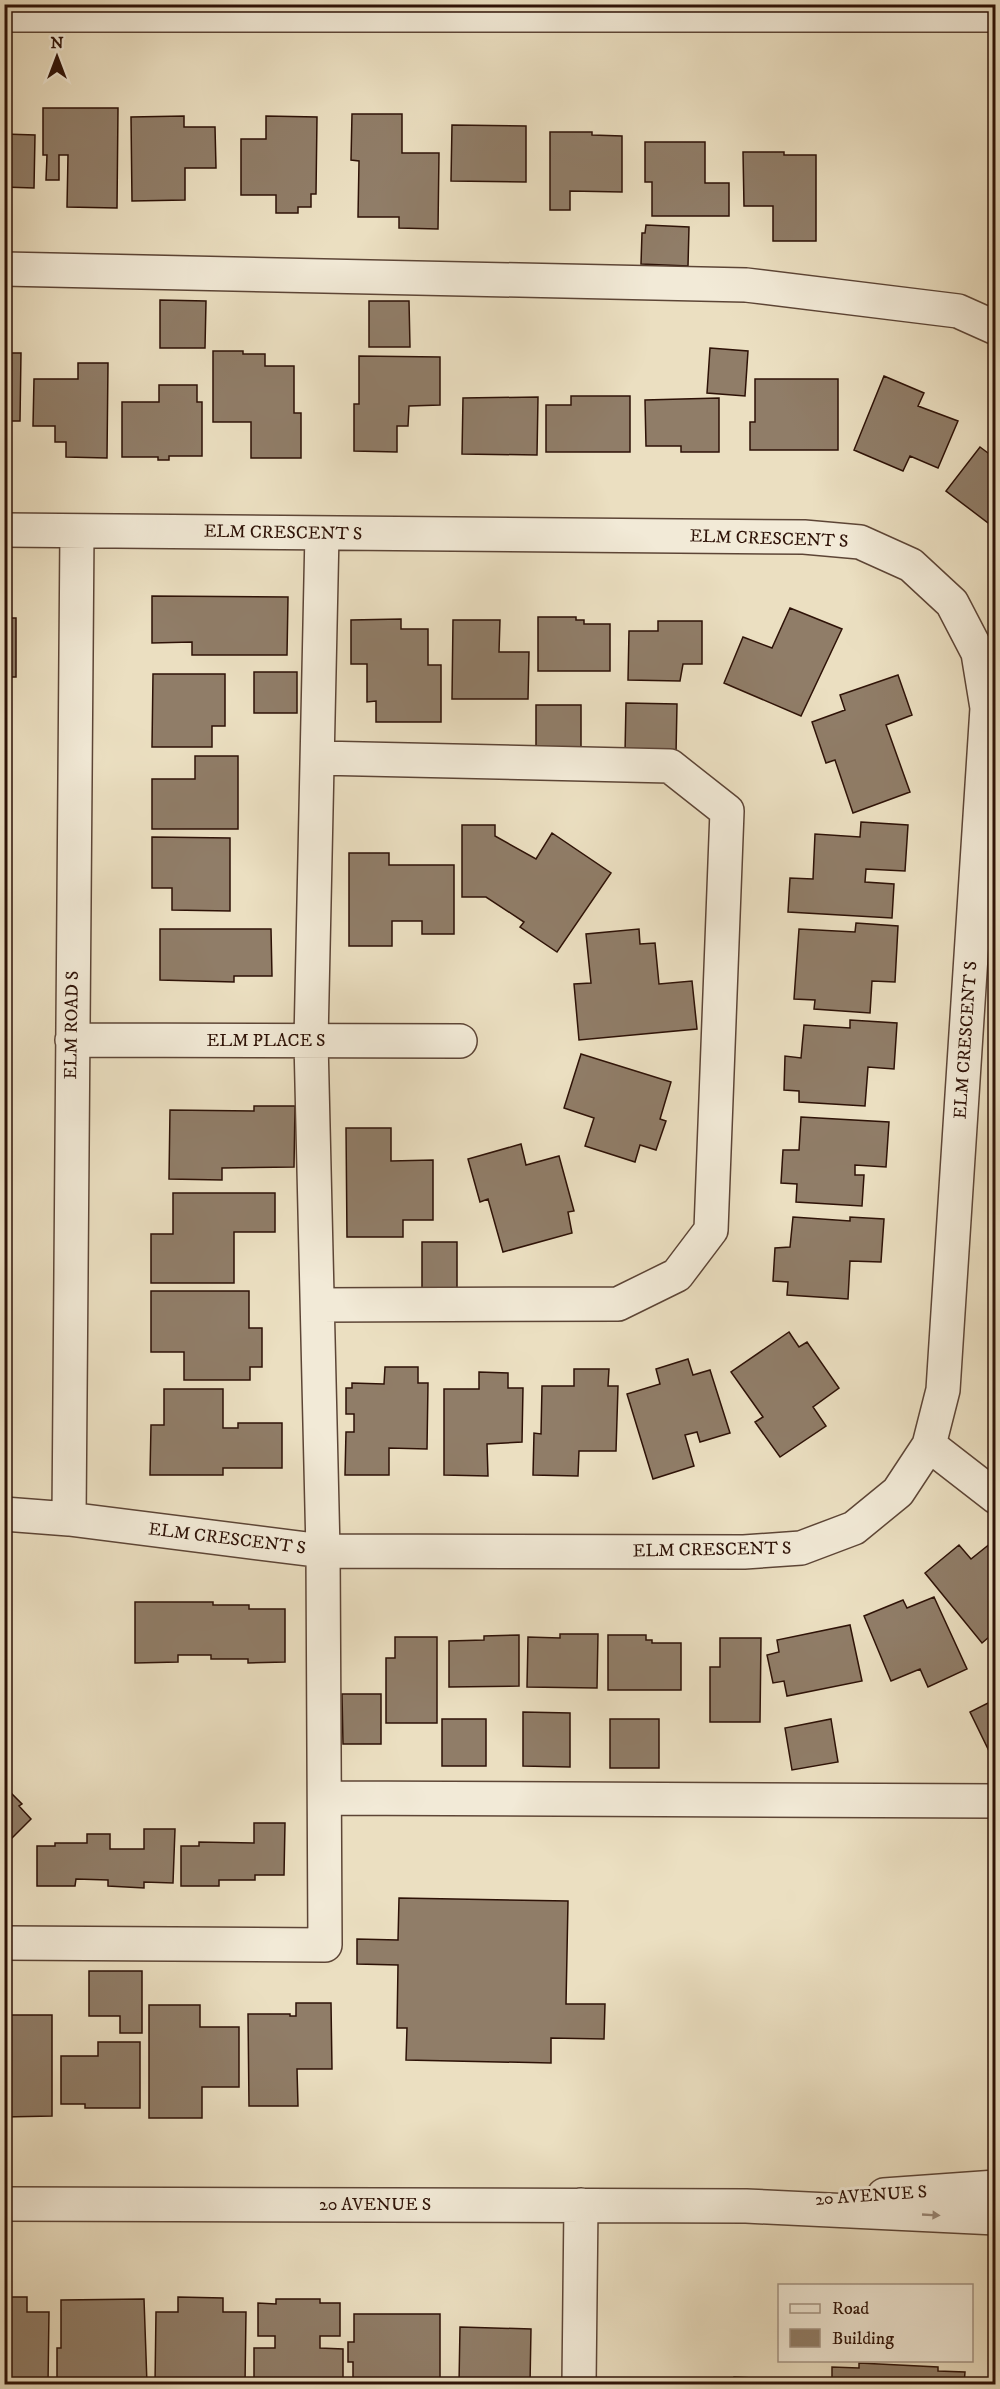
<svg xmlns="http://www.w3.org/2000/svg" width="1000" height="2389" viewBox="0 0 1000 2389" font-family="'IM FELL DW Pica',serif">
<style>
.building{fill:#907d68;stroke:#2e1207;stroke-width:1.5}
.lines{fill:none;stroke-linecap:round;stroke-linejoin:round}
.minor-casing{stroke:#5d4536;stroke-width:36}
.minor{stroke:#f2ead7;stroke-width:33}
.oneway{fill:#9a8979}
.labels{text-anchor:middle;dominant-baseline:central;stroke-width:6;stroke-linejoin:round;paint-order:stroke}
.street-label{font-size:18px;fill:#2e1207;stroke:#f2ead7}
</style>
<rect width="100%" height="100%" fill="#ebdfc1"/>
<filter id="stains"><feTurbulence type="fractalNoise" baseFrequency=".00333" numOctaves="4"/><feColorMatrix values="0 0 0 0 .2 0 0 0 0 .09 0 0 0 0 .02 0 0 0 .5 -.17"/></filter>
<radialGradient id="worn" r=".72"><stop offset=".6" stop-color="#630" stop-opacity="0"/><stop offset="1" stop-color="#630" stop-opacity=".3"/></radialGradient>
<path class="building" d="M43,108h75l-1,100 -50,-1 1,-52h-9v25h-13l1,-25h-4z
M352,114h50v39h37l-1,76 -39,-1v-11h-41l1,-56 -8,-1z
M184,116v11h31l1,41h-31v32l-53,1 -1,-84z
M266,116l51,1 -1,77h-5v13h-13v6h-22v-18h-35v-56h25z
M452,125l74,1v56l-75,-1z
M550,132h42v3l30,1v56l-52,-1v19h-20z
M4,134l31,1 -1,53 -30,-1z
M645,142h60v41h24v33h-77v-34h-7z
M743,152h41v3h32v86h-43v-35h-29z
M646,225l43,2 -1,39 -47,-2 1,-31h3z
M160,300l46,1 -1,47h-45z
M369,301h40l1,46h-41z
M710,348l38,3 -3,45 -38,-3z
M213,351h30v3h22v12h29v47h7v45h-50v-36h-38z
M4,353h17l-1,68h-16z
M359,356l81,1v48l-31,1 -1,20h-11v26l-43,-1v-47h5z
M78,363h30l-1,95 -41,-1v-15h-11v-16h-22l1,-47h44z
M884,376l40,17 -6,13 40,15 -20,47 -28,-12 -7,15 -49,-21z
M755,379h83v71h-88v-28h5z
M159,385h38v17h5v54h-33v4h-11v-3h-36v-55h37z
M571,396h59v56h-84v-47h25z
M538,397l-1,58 -75,-1 1,-56z
M719,398v54h-38v-6h-35l-1,-46z
M980,447l16,12v70l-50,-38z
M152,596l136,1 -1,58h-95v-13l-40,1z
M790,608l52,21 -41,87 -77,-33 19,-46 29,11z
M538,617h38v3h8v4h26v47h-72z
M4,618h12v59h-12z
M401,619v10h27v36h13v57h-65v-21l-9,1v-38h-16v-44z
M453,620h47l-1,32h30l-1,47h-76z
M658,621h44v43h-19l-3,17 -52,-1 1,-49h29z
M254,672h43v41h-43z
M153,674h72v52h-13v21h-60z
M898,675l14,40 -26,10 24,67 -57,21 -18,-53 -9,3 -14,-41 33,-12 -5,-15z
M626,703l51,1 -1,50 -51,-1z
M536,705h45v47l-45,-1z
M195,756h43v73h-86v-50h43z
M861,822l47,3 -3,46 -39,-2 -1,13 29,2 -2,34 -104,-6 2,-34 23,1 2,-45 45,3z
M462,825h33v11l41,23 16,-26 59,40 -54,79 -37,-25 4,-5 -38,-25h-24z
M152,837l78,1v73l-58,-1v-22h-20z
M349,853h40v12h65v69h-32v-13h-30v25h-43z
M856,923l42,3 -3,56 -23,-1 -2,32 -56,-4 1,-9 -21,-1 5,-70 56,3z
M160,929h111l1,47h-38v6l-74,-2z
M639,929l1,15 15,-1 4,41 33,-3 5,48 -118,11 -5,-56 17,-1 -5,-49z
M4,1020h2v40h-2z
M850,1020l47,3 -3,46 -26,-2 -3,39 -66,-4v-11l-15,-1 1,-34 16,2 3,-33 46,3z
M581,1054l90,28 -11,37 6,2 -10,29 -16,-5 -5,17 -50,-16 9,-28 -30,-10z
M254,1106h41l-1,61 -72,1v12l-53,-1 1,-69 84,1z
M801,1117l88,5 -3,45 -31,-2v10h9l-2,31 -66,-4 1,-18 -16,-1 2,-33h16z
M346,1128h45v33l42,-1v60h-30v17h-56z
M521,1144l5,21 33,-9 15,55 -6,1 4,21 -69,19 -15,-53 -8,3 -12,-43z
M173,1193h102v39h-41v51h-83v-49h22z
M793,1217l57,4v-4l34,2 -3,43 -31,-1 -2,38 -61,-4 1,-13 -15,-1 2,-33 15,-1z
M422,1242h35v50h-35z
M151,1291h98v37h13v39h-12v13h-66v-28h-33z
M789,1332l10,15 8,-5 32,46 -26,19 13,19 -46,31 -25,-35 8,-5 -32,-45z
M688,1359l5,16 17,-5 20,63 -30,9 -3,-10 -12,3 9,31 -41,13 -26,-85 33,-10 -4,-15z
M385,1367h33v16h10l-1,66 -38,-1v27h-44l1,-43h8v-18h-8v-26h6v-5l32,1z
M574,1369h35l-1,17h10l-2,65h-37l-1,25 -45,-1 1,-42 7,1 1,-48h32z
M479,1372l29,1v15h15l-1,54 -35,2 1,32 -44,-1v-86h35z
M164,1389h59v39h15v-5h44v45h-59v7h-73l1,-50h13z
M996,1539v92l-14,12 -57,-70 34,-28 12,14z
M934,1597l33,72 -39,18 -8,-18 -29,12 -27,-65 39,-16 4,8z
M135,1602h78v3h36v4h36v53l-37,1v-4h-37v-4h-33v7l-43,1z
M850,1625l12,56 -75,15 -3,-15 -11,2 -6,-28 12,-3 -2,-12z
M560,1634h38l-1,54 -70,-1 1,-50 32,1z
M519,1635v51l-70,1v-46l35,-1v-4z
M608,1635h38v5h6v3h29v47h-73z
M395,1637h42v86h-51v-65h9z
M720,1638h41l-1,84h-50v-55h10z
M342,1694h39v50h-38z
M996,1699v51l-6,3 -20,-41z
M523,1712l47,1v54l-47,-1z
M442,1719h44v47h-44z
M610,1719h49v49h-49z
M831,1719l7,43 -46,8 -7,-42z
M4,1786l18,18 -3,2 12,13 -27,27z
M254,1823h31l-1,52h-29v5h-36v6h-38v-40h18v-4l55,1z
M144,1829h31l-2,54 -29,-1v6l-36,-2v-6l-32,-1 -1,7h-38v-40h18v-3h32v-9h23v15h34z
M399,1898l169,3 -2,103h39l-1,35 -53,-1v25l-145,-3 1,-32h-10l1,-63 -41,-1v-25l41,1z
M89,1971h53v62h-22v-17h-31z
M296,2003h35l1,66h-35l1,37h-49l-1,-92h42v2h6z
M149,2005h51v22h39v60h-37v31h-53z
M4,2015h48v101l-48,1z
M98,2042h42v66h-55v-4h-24v-48h37z
M4,2297h23v15h22l-1,72h-44z
M178,2297l45,1v14h23l-1,72h-90l1,-72h22z
M144,2299l3,85h-90v-36h4v-48z
M276,2299h44v4h20v33h-20v12l23,1v35h-89v-36h21v-12h-17v-33l18,1z
M354,2314h86v70h-87v-22h-5v-20h6z
M460,2327l71,2 -1,55h-71z
M859,2363l79,4v4l27,1 -1,12h-132v-17l27,1z
M734,2377l79,4v3h-105v-3l26,1z"/>
<g class="lines">
<g class="minor-casing">
<path id="minor" d="M4,15h992
M4,269l742,16 212,26 38,17
M4,530l800,7 56,5 51,23 41,38 26,50 9,55 -44,682 -14,55 -31,47 -44,36 -53,20 -57,4 -421,-1 -254,-32 -65,-5
M318,758l352,8 57,45 -16,419 -34,45 -59,29 -300,1
M72,1040l388,1
M929,1445l67,52
M69,1519l8,-988
M325,1798l671,3
M4,1943l321,2 -2,-394 -12,-510 11,-508
M884,2195l112,-8
M4,2204l742,2 250,12
M579,2384l2,-179"/>
</g>
<use href="#minor" class="minor"/>
</g>
<defs><path id="oneway-solid" d="M-6-.8H1V-3.2L6.5 0L1 3.2V.8H-6Z" transform="scale(1.5)"/></defs>
<use class="oneway" href="#oneway-solid" transform="translate(931 2215) rotate(3)"/>
<g class="labels">
<g class="street-label">
<text transform="translate(283 533) rotate(1)">ELM CRESCENT S</text>
<text transform="translate(769 539) rotate(2)">ELM CRESCENT S</text>
<text transform="translate(72 1025) rotate(-89)">ELM ROAD S</text>
<text transform="translate(966 1040) rotate(-86)">ELM CRESCENT S</text>
<text x="266" y="1041">ELM PLACE S</text>
<text transform="translate(227 1539) rotate(7)">ELM CRESCENT S</text>
<text transform="translate(712 1550) rotate(-1)">ELM CRESCENT S</text>
<text transform="translate(871 2196) rotate(-4)">20 AVENUE S</text>
<text x="375" y="2205">20 AVENUE S</text>
</g>
</g>
<rect width="1000" height="2389" fill="none" stroke="#ebdfc1" stroke-width="24"/>
<rect x="6" y="6" width="988" height="2377" fill="none" stroke="#2e1207" stroke-width="3"/>
<rect x="12" y="12" width="976" height="2365" fill="none" stroke="#2e1207" stroke-width="1.5"/>
<rect x="778" y="2284" width="195" height="78" fill="#f2ead7" stroke="#a49484" stroke-width="1.5"/>
<rect x="790" y="2304" width="30" height="9" fill="#f2ead7" stroke="#a49484" stroke-width="1.5"/>
<text x="832" y="2314" font-size="18" fill="#2e1207">Road</text>
<rect x="790" y="2329" width="30" height="18" fill="#907d68" stroke="#a49484" stroke-width="1.5"/>
<text x="832" y="2344" font-size="18" fill="#2e1207">Building</text>
<g transform="translate(57 57)" stroke="#f2ead7" stroke-width="4.5" paint-order="stroke">
<path d="M0-4.5L10 22L0 15L-10 22Z" fill="#2e1207"/>
<text y="-9" font-size="16" font-weight="bold" text-anchor="middle" fill="#2e1207">N</text>
</g>
<rect width="100%" height="100%" filter="url(#stains)"/>
<rect width="100%" height="100%" fill="url(#worn)"/>
</svg>
